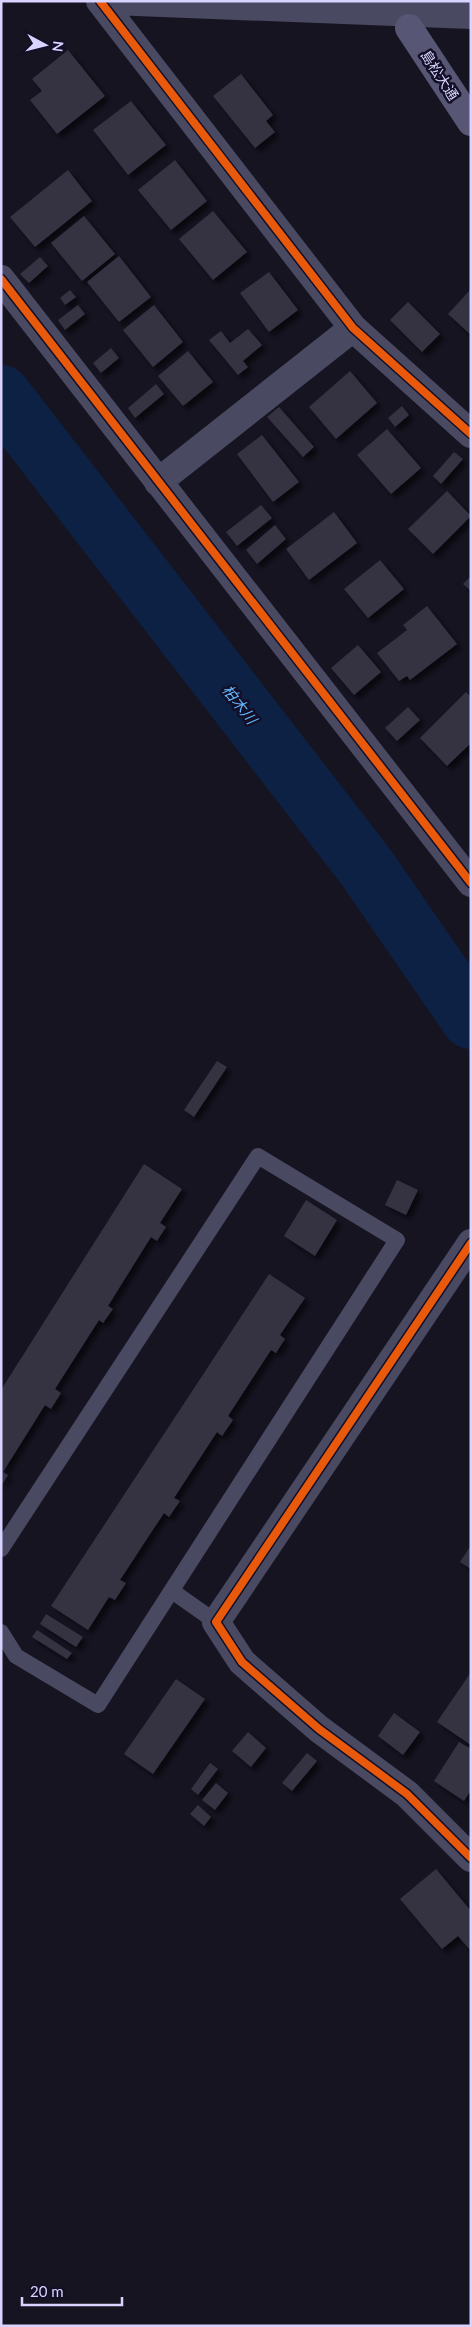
<svg xmlns="http://www.w3.org/2000/svg" width="472" height="2327" viewBox="0 0 472 2327" font-family="Lato,'Noto Sans JP',sans-serif">
<style>
.lines{fill:none;stroke-linecap:round;stroke-linejoin:round}
.river{stroke:#0d2144;stroke-width:60}
.building{fill:#343243;filter:url(#shadow)}
.lane{stroke:#4a4962;stroke-width:16}
.street{stroke:#4a4962;stroke-width:28}
.secondary{stroke:#575674;stroke-width:28}
.cycleway-casing{stroke:#130f26;stroke-width:11}
.cycleway{stroke:#e8590c;stroke-width:8}
.labels{text-anchor:middle;dominant-baseline:central;stroke-width:5;stroke-linejoin:round;paint-order:stroke}
.street-label{font-size:14px;fill:#d9d4ff;stroke:#130f26}
.water-label{font-size:15px;font-style:italic;fill:#62b6ff;stroke:#130f26}
</style>
<defs>
<filter id="shadow"><feDropShadow dx="4.5" dy="4.5" stdDeviation="2.5" flood-color="#0009"/></filter>
</defs>
<rect width="100%" height="100%" fill="#161421"/>
<g class="lines">
<path class="river" d="M1,395l365,472 105,152"/>
</g>
<path class="building" d="M68,50l37,46 -48,38 -27,-34 12,-9 -10,-12z
M241,74l32,41 -7,6 9,11 -20,16 -42,-52z
M131,101l35,44 -38,30 -35,-45z
M175,160l32,41 -36,29 -33,-40z
M68,170l24,31 -57,46 -25,-30z
M213,211l34,41 -34,28 -34,-41z
M84,216l31,38 -33,27 -31,-38z
M119,256l32,41 -32,25 -32,-40z
M40,257l8,9 -19,17 -9,-9z
M269,272l29,38 -29,22 -29,-39z
M471,289v46l-23,-21z
M70,290l6,7 -11,8 -5,-7z
M408,302l32,32 -18,18 -32,-32z
M78,305l7,9 -20,16 -7,-10z
M154,305l29,37 -30,25 -30,-37z
M248,329l14,16 -19,16 5,6 -10,8 -29,-35 12,-9 9,12z
M111,348l8,10 -18,15 -8,-10z
M188,351l25,31 -30,24 -25,-30z
M350,371l27,32 -41,36 -27,-32z
M156,384l8,10 -29,24 -7,-10z
M402,406l7,9 -14,12 -7,-9z
M279,407l35,40 -11,10 -36,-40z
M387,429l34,39 -30,26 -34,-39z
M262,435l37,47 -26,20 -36,-48z
M454,452l9,7 -22,25 -8,-8z
M447,491l24,25 -38,38 -25,-25z
M261,505l11,13 -35,28 -11,-14z
M334,512l23,31 -48,37 -23,-31z
M275,525l11,14 -29,25 -11,-14z
M380,560l24,29 -36,29 -24,-29z
M471,576v15l-8,-7z
M427,606l30,38 -47,36 -3,-4 -8,5 -22,-28 30,-23 -4,-5z
M358,645l23,27 -27,23 -23,-27z
M466,692l5,5v46l-24,23 -27,-28z
M408,707l12,13 -23,21 -12,-13z
M217,1061l10,6 -33,50 -10,-7z
M144,1164l38,25 -22,34 6,4 -9,14 -6,-4 -43,69 5,3 -10,14 -4,-3 -44,69 6,4 -10,16 -6,-4 -42,67 5,3 -7,11v-96z
M397,1180l21,10 -12,25 -21,-10z
M306,1200l31,20 -22,36 -31,-20z
M269,1274l36,24 -25,37 5,4 -9,14 -5,-3 -43,66 5,4 -11,16 -5,-4 -43,66 6,3 -11,16 -5,-4 -44,67 6,3 -11,17 -6,-3 -21,33 -37,-24z
M471,1545v24l-11,-7z
M46,1614l37,23 -7,10 -36,-23z
M37,1630l35,23 -5,6 -35,-22z
M471,1672v73l-34,-23z
M176,1679l29,20 -52,75 -29,-20z
M394,1713l26,19 -17,23 -25,-19z
M248,1732l18,16 -15,19 -19,-16z
M459,1742l12,7v41l-7,11 -30,-20z
M307,1753l10,8 -25,30 -10,-8z
M210,1763l8,6 -20,26 -7,-6z
M216,1783l12,10 -13,17 -13,-10z
M198,1805l13,12 -7,9 -14,-12z
M436,1869l35,42v40l-13,-15 -16,13 -42,-50z"/>
<g class="lines">
<path class="lane" d="M1,1549l257,-393 139,84 -299,465 -82,-49 -15,-24
M172,1591l44,31"/>
<path class="street" d="M100,1l253,327 118,106
M112,1l359,14
M1,279l470,604
M158,482l195,-154
M471,1243l-255,379 26,40 77,67 88,65 64,64"/>
<path class="secondary" d="M409,28l62,94"/>
<g class="cycleway-casing">
<path id="cycleway" d="M100,1l253,327 118,106
M1,279l470,604
M471,1243l-255,379 26,40 77,67 88,65 64,64"/>
</g>
<use href="#cycleway" class="cycleway"/>
</g>
<g class="labels">
<g class="street-label">
<text transform="translate(440 75) rotate(57)">島松大通</text>
</g>
<g class="water-label">
<text transform="translate(240 704) rotate(52)">柏木川</text>
</g>
</g>
<rect width="472" height="2327" fill="none" stroke="#d9d4ff" stroke-width="5"/>
<g transform="translate(45 45) rotate(97)" stroke="#130f26" stroke-width="4" paint-order="stroke">
<path d="M0-4L9 19L0 12L-9 19Z" fill="#d9d4ff"/>
<text y="-8" font-size="14" font-weight="bold" text-anchor="middle" fill="#d9d4ff">N</text>
</g>
<path d="M22 2297v8h100v-8" fill="none" stroke="#d9d4ff" stroke-width="2.5"/>
<text x="30" y="2297" font-size="15" fill="#d9d4ff" stroke="#130f26" stroke-width="4" paint-order="stroke">20 m</text>
</svg>
